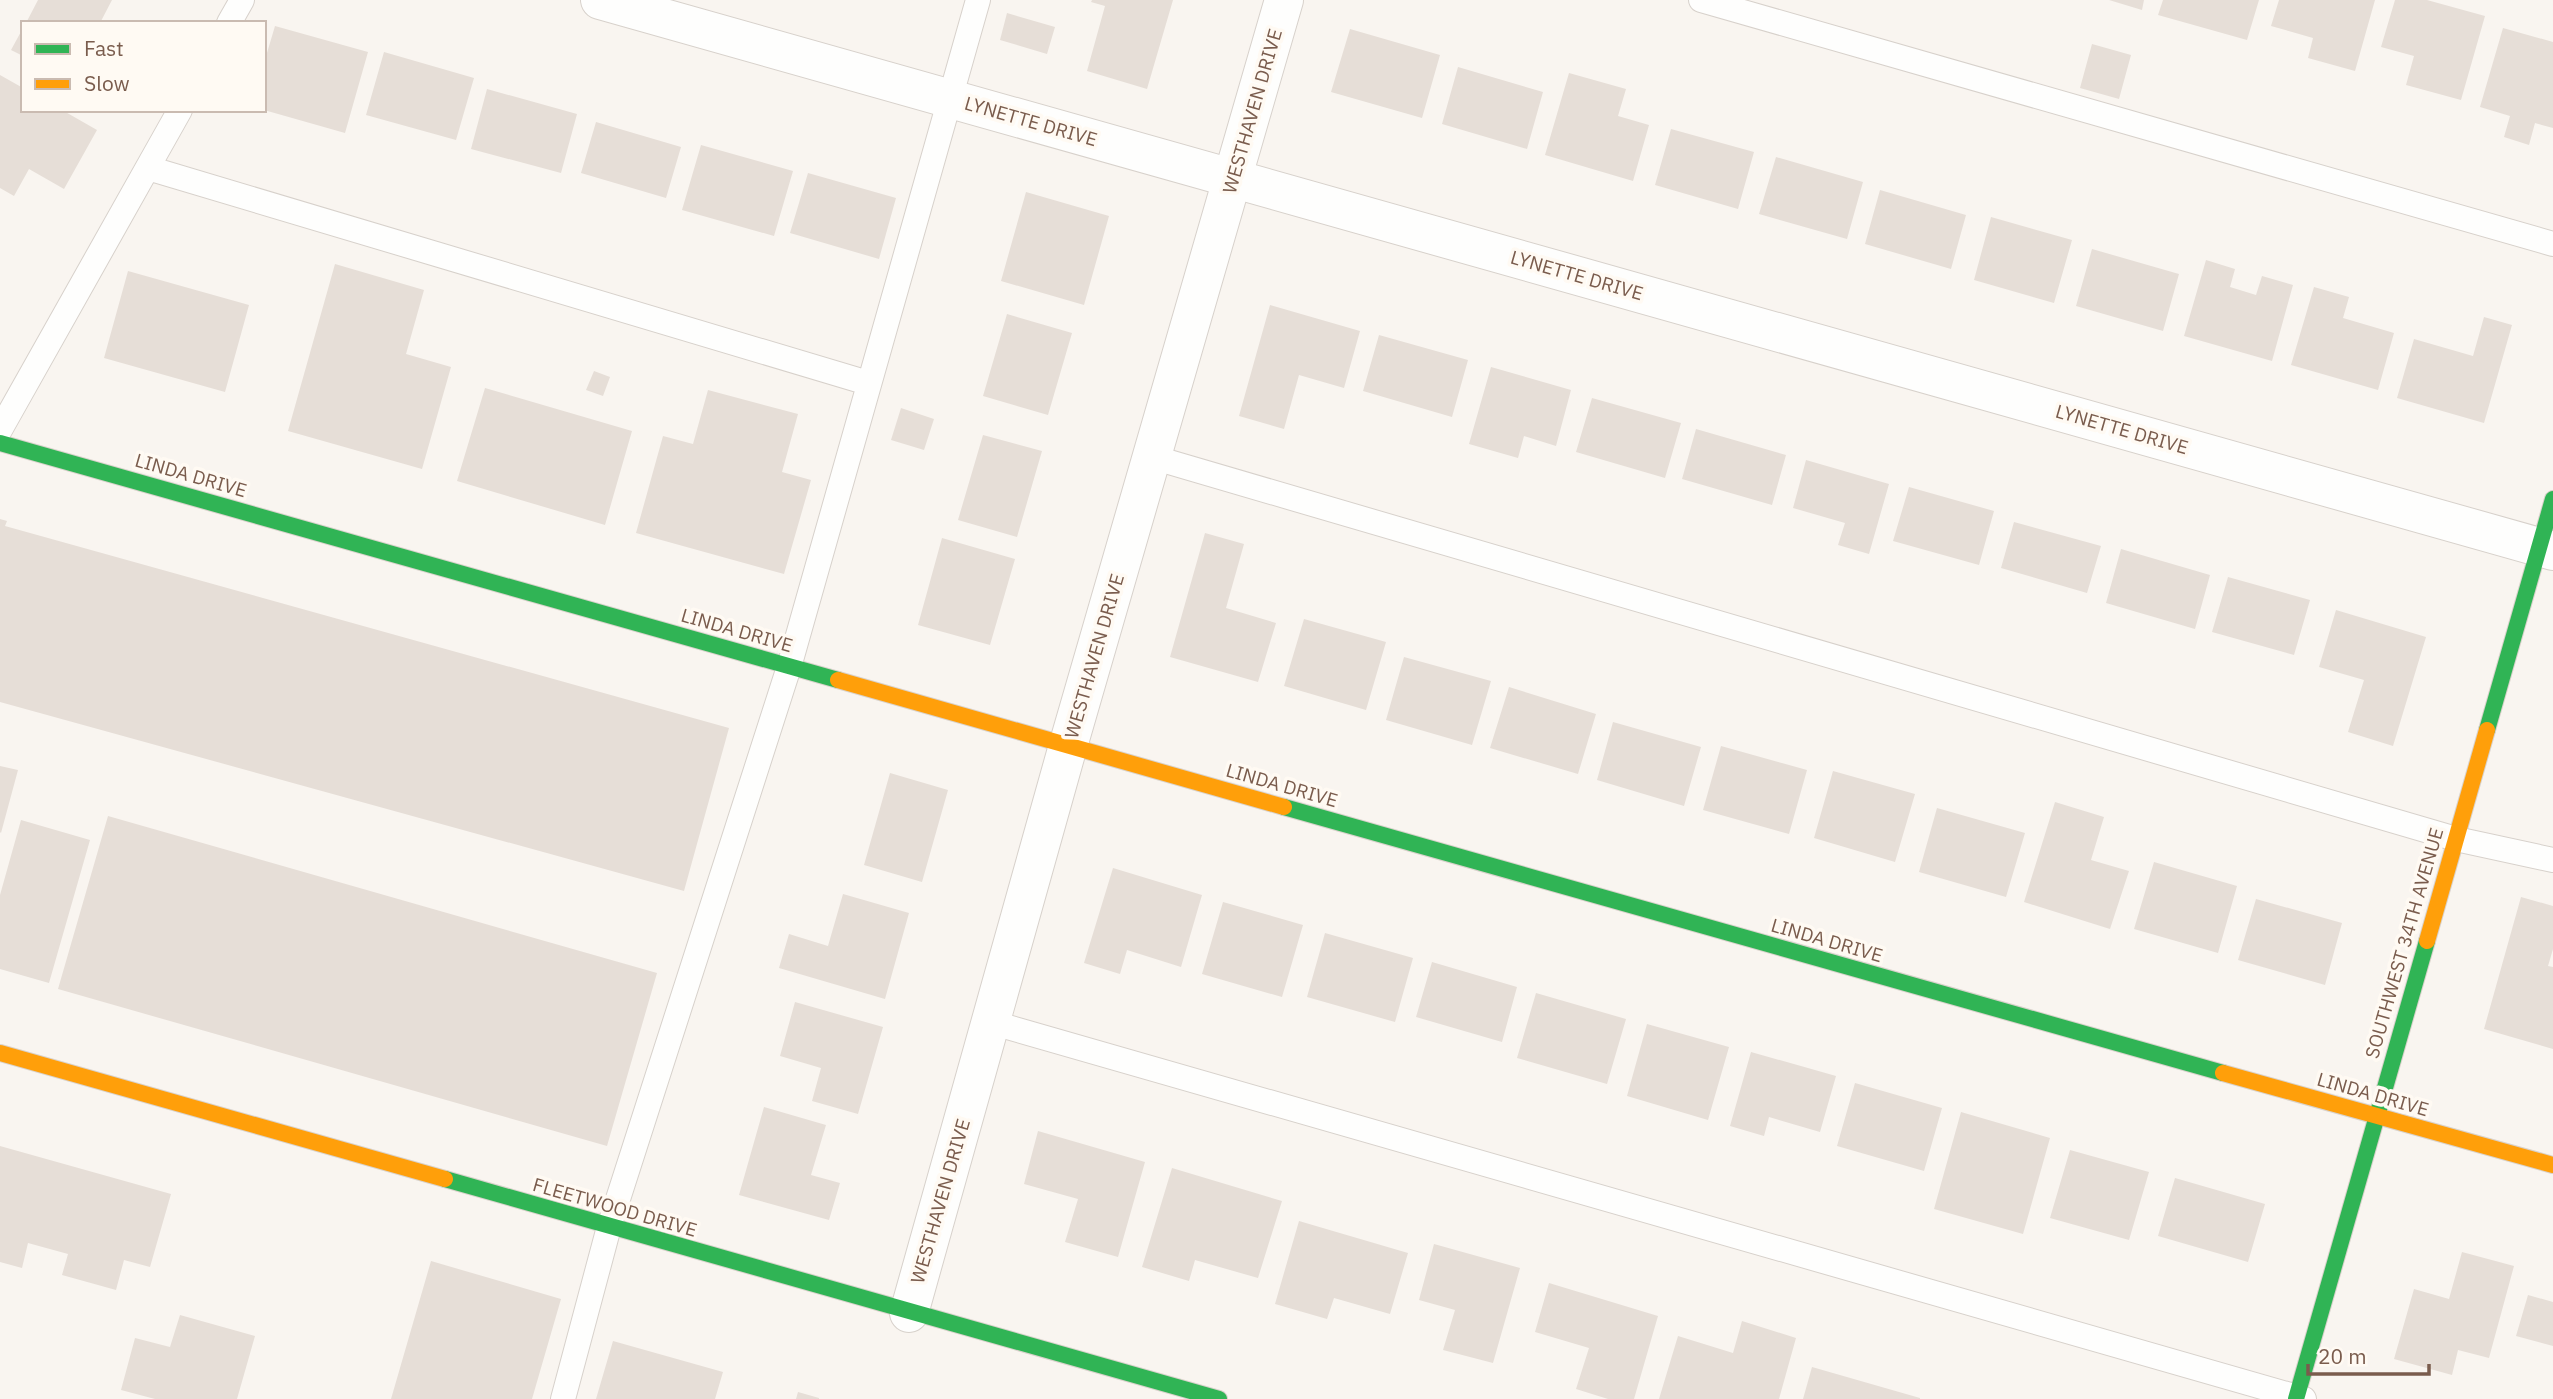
<svg xmlns="http://www.w3.org/2000/svg" width="2553" height="1399" viewBox="0 0 2553 1399" font-family="'IBM Plex Sans',sans-serif">
<style>
.building{fill:#e6ded7}
.lines{fill:none;stroke-linecap:round;stroke-linejoin:round}
.lane-casing{stroke:#d7d1cb;stroke-width:26}
.street-casing{stroke:#d7d1cb;stroke-width:40}
.fast-casing{stroke:#d9d2cb;stroke-width:18}
.slow-casing{stroke:#d9d2cb;stroke-width:18}
.lane{stroke:#fefefd;stroke-width:24}
.street{stroke:#fefefd;stroke-width:38}
.fast{stroke:#30b455;stroke-width:16}
.slow{stroke:#ff9f0a;stroke-width:16}
.labels{text-anchor:middle;dominant-baseline:central;stroke-width:7;stroke-linejoin:round;paint-order:stroke}
.street-label{font-size:19px;fill:#7a5c4d;stroke:#fffaf3}
</style>
<rect width="100%" height="100%" fill="#f9f5f0"/>
<path class="building" d="M38,0h74l-12,23h-74z
M1092,0h81l-26,89 -60,-18 18,-65 -14,-4z
M2109,0h35l-2,10z
M2163,0h96l-12,40 -89,-25z
M2279,0h96l-20,71 -47,-13 5,-20 -42,-12z
M2395,0h32l58,16 -24,84 -55,-15 8,-29 -33,-9z
M1007,13l48,14 -8,27 -47,-14z
M275,26l93,26 -23,81 -81,-23v-47z
M23,28v28l-12,-6z
M2503,28l50,14v86l-18,-5 -6,22 -25,-8 6,-21 -30,-9z
M1350,29l90,26 -18,63 -91,-26z
M2092,44l39,11 -12,44 -39,-11z
M384,52l90,26 -18,62 -90,-25z
M1458,67l85,25 -16,57 -85,-25z
M1569,73l57,16 -8,27 31,9 -16,56 -88,-26z
M0,75l23,13v22h39l35,20 -33,59 -35,-20 -15,27 -14,-8z
M487,89l90,25 -16,59 -90,-24z
M596,122l85,25 -15,51 -85,-25z
M1671,129l83,23 -16,57 -83,-24z
M701,145l92,26 -19,65 -92,-26z
M1776,157l87,25 -16,57 -88,-25z
M808,173l88,25 -17,61 -89,-26z
M1880,190l86,25 -15,54 -86,-25z
M1026,192l83,24 -25,89 -83,-24z
M1991,217l81,23 -18,63 -80,-23z
M2092,249l87,25 -16,57 -87,-25z
M2206,260l29,9 -5,18 26,8 6,-19 31,9 -21,76 -88,-25z
M335,264l89,26 -18,64 45,13 -29,102 -134,-38z
M128,271l121,34 -24,87 -121,-34z
M2314,287l35,10 -6,21 51,15 -16,57 -87,-25z
M1270,305l90,26 -16,57 -45,-13 -15,54 -45,-13z
M1007,314l65,19 -24,82 -65,-19z
M2484,317l28,8 -28,98 -87,-25 17,-59 59,17z
M1379,335l89,25 -16,57 -89,-26z
M1491,367l80,23 -15,56 -32,-10 -6,22 -49,-14z
M594,371l16,6 -7,19 -17,-6z
M485,388l147,43 -27,94 -148,-44z
M708,390l90,24 -16,58 29,8 -27,94 -148,-41 27,-97 30,8z
M1592,398l89,25 -16,55 -89,-26z
M901,408l33,11 -10,31 -33,-10z
M1696,429l90,26 -14,50 -90,-26z
M983,435l59,16 -25,86 -59,-17z
M1806,460l83,24 -20,70 -31,-9 7,-22 -52,-15z
M1909,487l85,24 -15,54 -86,-24z
M0,519l7,2 -2,5 724,202 -45,163 -684,-189z
M2014,522l87,24 -14,47 -86,-25z
M1205,533l39,11 -18,64 50,15 -18,59 -88,-25z
M942,538l73,21 -25,86 -72,-20z
M2121,549l89,26 -15,54 -89,-26z
M2228,577l82,23 -16,55 -82,-23z
M2336,610l90,27 -33,109 -45,-14 16,-52 -45,-13z
M1304,619l82,23 -20,68 -82,-24z
M1404,657l87,24 -19,64 -86,-25z
M1509,687l87,27 -18,60 -88,-26z
M1613,722l88,25 -17,59 -87,-26z
M1721,746l86,24 -18,64 -86,-24z
M0,766l18,4 -17,63 -1,-1z
M1833,771l82,23 -20,68 -81,-24z
M890,773l58,17 -26,92 -58,-17z
M2055,802l49,15 -13,43 38,11 -19,58 -86,-27z
M1937,808l88,25 -19,64 -87,-25z
M108,816l549,157 -50,173 -549,-157z
M21,820l69,20 -41,143 -49,-14v-74z
M2154,862l83,24 -19,67 -84,-24z
M1113,868l89,27 -21,72 -54,-17 -7,24 -36,-11z
M843,894l66,19 -24,86 -106,-31 10,-34 39,12z
M2521,897l32,9v43l-5,17 5,1v82l-69,-20z
M2256,899l86,24 -17,62 -87,-25z
M1223,902l80,23 -21,72 -80,-23z
M1325,933l88,25 -18,64 -88,-25z
M1432,962l85,25 -15,55 -86,-25z
M1536,993l90,26 -19,65 -90,-26z
M795,1002l88,25 -25,87 -46,-13 9,-33 -41,-12z
M1647,1024l82,23 -21,73 -81,-24z
M1751,1052l85,24 -16,56 -51,-15 -5,19 -34,-10z
M1855,1083l87,25 -18,63 -87,-25z
M764,1107l62,18 -15,50 29,8 -11,37 -90,-25z
M1961,1112l89,26 -27,96 -89,-25z
M1038,1131l107,31 -27,95 -53,-15 13,-43 -54,-15z
M0,1146l171,48 -21,73 -26,-7 -8,30 -54,-15 6,-21 -40,-11 -6,25 -22,-6z
M2070,1150l79,22 -20,68 -79,-22z
M1172,1168l110,33 -24,77 -63,-18 -6,21 -47,-14z
M2175,1178l90,26 -17,58 -90,-26z
M1299,1221l109,32 -18,61 -56,-16 -7,21 -52,-15z
M1434,1244l86,24 -27,95 -50,-13 12,-40 -36,-10z
M2462,1252l52,14 -25,92 -31,-8 -6,25 -58,-16 20,-70 35,10z
M431,1261l130,38 -29,100h-141z
M1549,1283l109,33 -24,83h-26l-32,-10 13,-41 -54,-16z
M2528,1295l25,7v44l-37,-10z
M180,1315l75,21 -18,63h-82l-34,-9 14,-52 35,9z
M1742,1321l54,17 -17,61h-120l19,-63 55,17z
M613,1341l110,31 -8,27h-119z
M1812,1367l108,31v1h-117z
M798,1392l21,6v1h-23z"/>
<g class="lines">
<g class="lane-casing">
<path id="lane" d="M1701,0l852,244
M229,23l13,-23
M148,168l720,215
M0,430l180,-320
M1152,457l1304,382 97,21
M990,1022l1314,377
M563,1399l46,-172 180,-560 189,-667"/>
</g>
<g class="street-casing">
<path id="street" d="M600,0l1953,551
M909,1313l159,-567 216,-746"/>
</g>
<g class="fast-casing">
<path id="fast" d="M0,443l838,237
M2487,730l66,-231
M1284,807l939,266
M445,1179l774,220
M2296,1399l131,-458"/>
</g>
<g class="slow-casing">
<path id="slow" d="M838,680l446,127
M2427,941l60,-211
M0,1053l445,126
M2223,1073l330,92"/>
</g>
<use href="#lane" class="lane"/>
<use href="#street" class="street"/>
<use href="#fast" class="fast"/>
<use href="#slow" class="slow"/>
</g>
<g class="labels">
<g class="street-label">
<text transform="translate(1252 111) rotate(-74)">WESTHAVEN DRIVE</text>
<text transform="translate(1031 121) rotate(16)">LYNETTE DRIVE</text>
<text transform="translate(1577 275) rotate(16)">LYNETTE DRIVE</text>
<text transform="translate(2122 429) rotate(16)">LYNETTE DRIVE</text>
<text transform="translate(191 475) rotate(16)">LINDA DRIVE</text>
<text transform="translate(737 630) rotate(16)">LINDA DRIVE</text>
<text transform="translate(1094 656) rotate(-74)">WESTHAVEN DRIVE</text>
<text transform="translate(1282 785) rotate(16)">LINDA DRIVE</text>
<text transform="translate(1827 940) rotate(16)">LINDA DRIVE</text>
<text transform="translate(2404 943) rotate(-74)">SOUTHWEST 34TH AVENUE</text>
<text transform="translate(2373 1094) rotate(16)">LINDA DRIVE</text>
<text transform="translate(940 1201) rotate(-74)">WESTHAVEN DRIVE</text>
<text transform="translate(615 1207) rotate(16)">FLEETWOOD DRIVE</text>
</g>
</g>
<rect x="21" y="21" width="245" height="91" fill="#fffaf3" stroke="#cabbb1" stroke-width="2"/>
<rect x="35" y="44" width="35" height="10" fill="#30b455" stroke="#cabbb1" stroke-width="2"/>
<text x="84" y="56" font-size="21" fill="#7a5c4d">Fast</text>
<rect x="35" y="79" width="35" height="10" fill="#ff9f0a" stroke="#cabbb1" stroke-width="2"/>
<text x="84" y="91" font-size="21" fill="#7a5c4d">Slow</text>
<path d="M2308 1364v10h121v-10" fill="none" stroke="#7a5c4d" stroke-width="3.5"/>
<text x="2318" y="1364" font-size="21" fill="#7a5c4d" stroke="#fffaf3" stroke-width="5" paint-order="stroke">20 m</text>
</svg>
